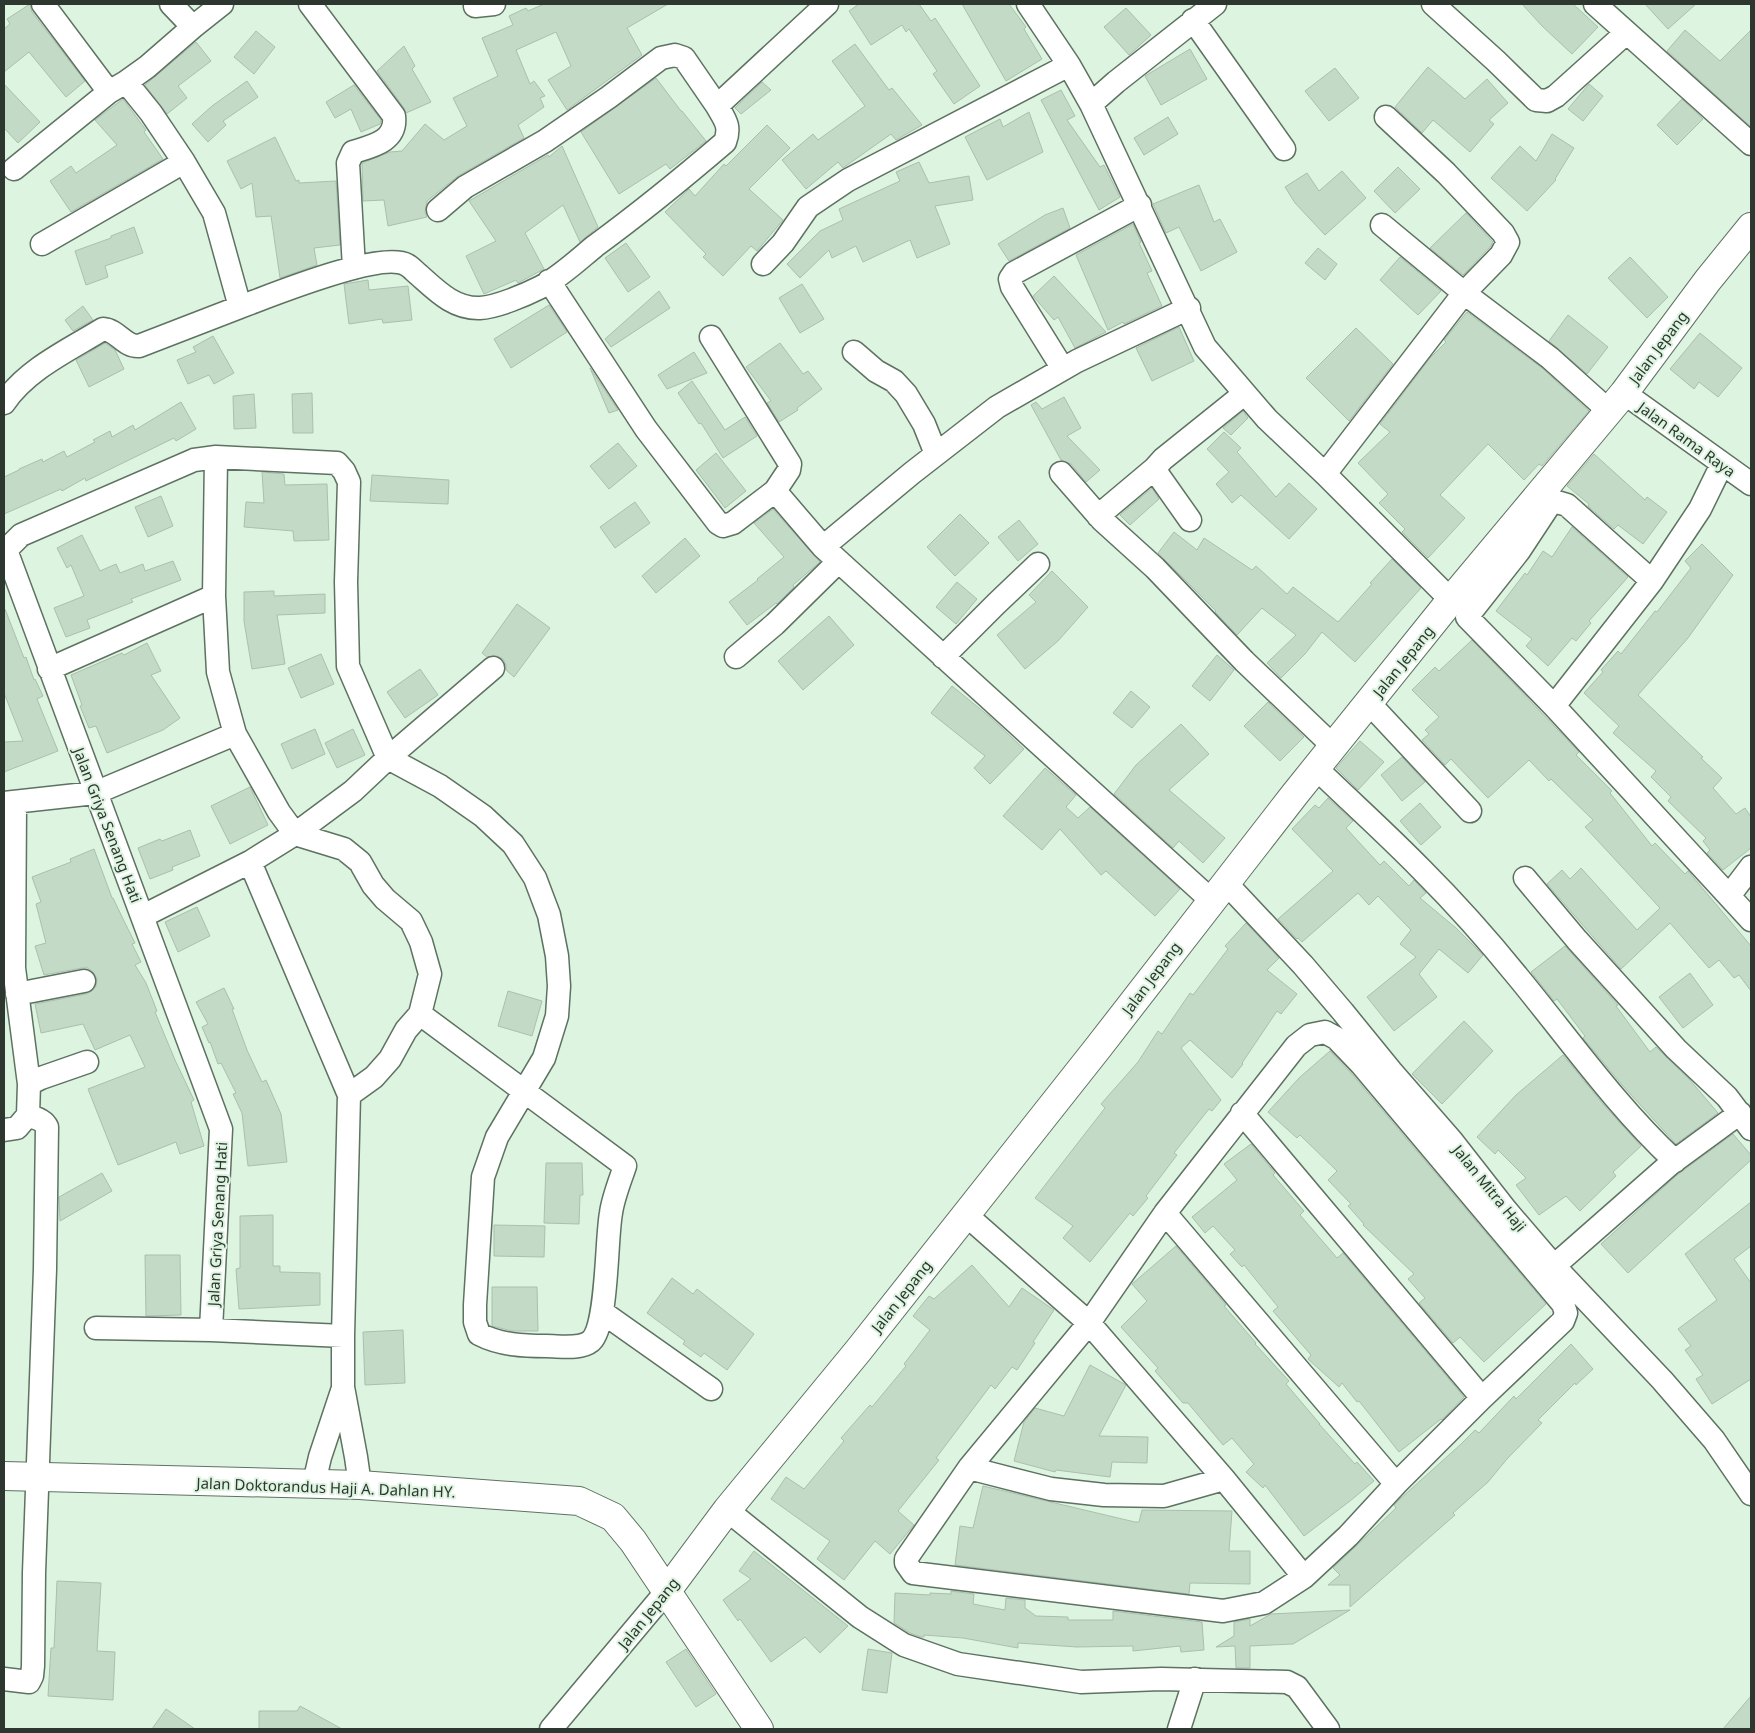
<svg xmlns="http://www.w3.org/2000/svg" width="1755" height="1733" viewBox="0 0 1755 1733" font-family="'Noto Sans',sans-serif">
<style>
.building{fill:#c3dac7;stroke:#aac0ad}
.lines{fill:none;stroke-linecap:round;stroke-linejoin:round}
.minor-casing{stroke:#5d7260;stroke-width:25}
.tertiary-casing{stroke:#5d7260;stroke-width:30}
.minor{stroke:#fff;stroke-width:22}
.tertiary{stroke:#fff;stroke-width:28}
.labels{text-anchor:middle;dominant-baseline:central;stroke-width:4;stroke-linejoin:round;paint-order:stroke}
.street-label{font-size:15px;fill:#2d362f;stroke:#ddf4e0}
</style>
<rect width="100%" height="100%" fill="#ddf4e0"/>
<path class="building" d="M30,4l2,8 53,69 -19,16 -37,-45 -25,20v-43l6,-5 -3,-5z
M544,4h124l-41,24 15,27 -75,55 -19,-30 23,-14 -15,-34 -40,18 14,34 4,-3 11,15 -5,2 4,9 -26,18 6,13 -66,38 -31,25 -2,11 2,5 -39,9 -4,-26 -21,1 -1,-38 28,-11 12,-1 23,-27 19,16 23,-14 -14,-28 45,-22 -16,-38 31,-13 -4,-9 17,-8 2,3z
M859,4h60l12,17 4,-3 45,68 -26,18 -21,-30 4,-3 -28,-42 -3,3 -4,-7 -31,20 -22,-34z
M962,4h47l17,23 -2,2 18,30 -36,22z
M1522,4h51l25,23 -26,27 -30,-28z
M1645,4h51l-28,25z
M1126,8l25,27 -22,20 -25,-28z
M1685,30l35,31 31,-31v97l-84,-76z
M256,31l19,16 -21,27 -20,-17z
M196,42l15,19 -33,25 9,12 -20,16 -22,-29z
M855,44l34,46 3,-2 30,37 -26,15 -5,-6 -48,34 -5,-6 -32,27 -24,-29 31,-26 5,6 47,-34 -33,-45z
M404,46l11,20 -3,3 19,33 -25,11 -2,-5 -27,-37z
M1190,49l17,30 -46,26 -16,-29z
M1428,67l37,32 22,-20 21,24 -19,17 5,4 -24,28 -37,-32 -11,13 -27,-26z
M1335,68l24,30 -30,23 -24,-30z
M656,78l25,33h1l24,30 -36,28 -4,-5 -47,30 -38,-62z
M247,81l11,16 -35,24 3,4 -18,17 -16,-18 20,-18z
M762,82l9,8 -30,24 -6,-6z
M4,84l36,38 -22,21 -14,-15z
M1589,84l14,12 -20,25 -15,-12z
M354,85l27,35 -1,4 -19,8 -10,-23 -16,9 -9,-16z
M1061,90l14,26 -8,4 33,47 4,-2 16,32 -21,13 -58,-110z
M123,99l23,31 -2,2 19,27 -92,53 -21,-31 21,-15 5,7 41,-28 -22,-25z
M1682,99l21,20 -26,26 -20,-20z
M1029,112l14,40 -56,28 -22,-43 35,-18 3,8z
M1168,117l10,17 -34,21 -10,-17z
M767,125l23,23 -41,41 34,31 -26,31 -6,-5 -28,30 -20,-19 3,-3 -41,-42 24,-23 6,7 29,-32 2,2z
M1552,134l22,14 -19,31 1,1 -29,31 -36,-33 29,-32 16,15z
M275,137l21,44 3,-1v3l37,-2 4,64 -26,3 3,17 -37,13 -9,-62 -15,1 -4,-34 -11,6 -14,-28z
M562,146l36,81 -18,15 -17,-37 -38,28 19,36 -26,14 -2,-3 -32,14 -18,-38 30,-15 -27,-40 79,-46 1,2z
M919,162l10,21 40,-7 4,24 -38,6 15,38 -33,14 -7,-18 -47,22 -7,-16 -24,12 -3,-8 -29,28 -13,-14 33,-33 23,-11 -4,-11 61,-28 -4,-9z
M1398,167l22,22 -25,24 -21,-22z
M1342,171l24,27 -41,37 -30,-32 -10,-16 22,-14 12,18z
M1199,185l15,37 6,-3 17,33 -36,19 -22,-44 -13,6 -13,-29z
M1063,208l7,20 -61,33 -11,-17 47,-29z
M1466,213l27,29 -3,5 -27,28 -33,-27z
M1133,224l8,18 -2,1 13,28 -5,2 15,33 -38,18 -1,-2 -15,8 -32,-75z
M134,227l9,26 -38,13 3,11 -22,8 -11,-34 36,-13v-2z
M626,243l24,34 -22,15 -23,-34z
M1318,248l19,16 -12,16 -20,-17z
M1400,257l41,34 -23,24 -38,-35z
M1630,257l38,40 -21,21 -39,-40z
M1054,276l52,56 -31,16 -17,-31 -4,3 -21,-24z
M368,280l1,10 39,-4 4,34 -29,3 -1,-4 -33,5 -5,-40z
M802,284l22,35 -24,14 -21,-35z
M659,291l11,17 -59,39 -6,-8z
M549,305l18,27 -56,36 -17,-29z
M83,306l10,14 -20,11 -8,-11z
M1467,312l75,56 47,43 -47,55 -3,-2 -15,16 -36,-36 -48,51 25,23 -37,40 -26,-26 3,-3 -26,-26 9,-9 -30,-31 32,-31 -10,-8 50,-66 16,-16 -2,-2z
M1568,315l40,32 -21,27 -38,-33z
M1179,327l15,34 -42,20 -16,-33z
M1356,328l37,36 -44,57 -43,-43z
M1700,333l42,35 -24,29 -19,-15 -5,7 -24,-20z
M213,336l21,37 -20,11 -5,-9 -21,9 -11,-24 19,-8 -3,-5z
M105,343l10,7 9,19 -35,18 -13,-27z
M780,343l23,31 5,-3 14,18 -25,19 1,2 -19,12 -12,-19 4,-2 -25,-34z
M694,352l13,21 -40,16 -9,-14z
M590,368l28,42 -9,3z
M692,381l33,49 20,-13 12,19 -34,22 -22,-35 -2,1 -21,-31z
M312,393l1,40h-20l-1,-39z
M254,394l2,34 -22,1 -1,-33z
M1064,397l17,31 -14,8 33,34 -14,12 -15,-18 -10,-4 -30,-55 5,-3 6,7z
M181,402l15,27 -20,12 -2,-3 -88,43 -1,-3 -23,13 -1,-2 -57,25v-37l15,-7v-1l23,-10 1,3 21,-11 3,6 28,-15 -2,-2 17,-9 2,6 21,-12 2,5z
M1243,411l5,7 -17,17 -8,-7z
M1224,432l17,16 -4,4 39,45 13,-14 28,26 -28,30 -48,-44 -9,8 -16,-19 13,-12 -22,-23z
M618,443l19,23 -28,23 -19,-23z
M716,453l30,38 -21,17 -29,-38z
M1594,454l51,46 2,-3 20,15 -24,32 -25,-19 -4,4 -26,-23 1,-2 -22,-18z
M262,472l22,2 1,11 42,-1 2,56 -35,1 -1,-10 -49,-4 2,-25 18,1z
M372,475l77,5 -1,24 -78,-3z
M1152,488l7,11 -29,26 -10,-10z
M161,496l12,30 -25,11 -13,-30z
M635,502l15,21 -35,25 -15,-21z
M773,509l47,53 -27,23 1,2 -17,17 -1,-1 -29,22 -18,-23 29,-22 -1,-1 27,-22 -30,-34z
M960,514l29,29 -34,33 -28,-29z
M1019,520l19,24 -20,17 -20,-24z
M1572,527l56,50 -39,44 2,2 -15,18 -4,-3 -24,28 -22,-20 6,-7 -36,-28 29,-38 2,2 16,-24 9,6z
M1174,532l23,18 7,-12 48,32 4,-4 31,28 6,-7 45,35 34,-38 -2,-1 22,-24 29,29 -66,74 -33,-30 -17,22 -24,24 -14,-15 29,-28 -34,-27 -25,27 -22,-23 1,-1 -58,-58z
M82,535l18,36 16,-7 4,9 23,-9 2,7 28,-10 8,19 -50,19 2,3 -46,18 3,8 -24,9 -12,-29 30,-12 -13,-31 -4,3 -10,-20z
M685,538l15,18 -44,37 -14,-17z
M1702,544l31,31 -45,63 -50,57 65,62 -2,1 21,20 -9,10 23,26 9,-6 6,9v31l-28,22 -16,-17 3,-3 -7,-9 3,-3 -38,-37 3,-4 -20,-20 5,-6 -43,-38 6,-7 -35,-33 19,-21 -2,-2 17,-19 3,3 34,-43 2,1 34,-44 -6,-7z
M1052,571l36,36 -30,34 -33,28 -28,-34 39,-33 -7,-7z
M957,582l20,17 -21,25 -20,-17z
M274,591v5l51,-2v19l-48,2 8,49 -33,5 -8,-48v-29z
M517,604l33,24 -36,49 -8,-7v-5l-3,-6 -6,-3 -10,1 -5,-4z
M5,609l19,49 2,-1 8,23 1,-1 8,17 -6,3 21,52 -54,21v-30l19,-1 -19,-48v-83z
M829,616l25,29 -51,45 -25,-29z
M1472,640l107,112 -3,3 36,36 -2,2 42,53 3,-3 30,31 3,-3 63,75v45l-12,-16 -5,3 -15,-18 -10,8 -39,-45 -49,46 -74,-85 15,-14 8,9 11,-11 56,62 23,-22 -75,-81 8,-7 -42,-41 -2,2 -20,-21 -41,38 -37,-39 -6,6 -23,-25 7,-6 -4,-4 14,-13 -27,-27 23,-23 4,4z
M147,643l14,28 -10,4 29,43 -17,12 -56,23 -11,-27 -7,2 -9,-22 2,-1 -11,-30 51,-22 2,2z
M321,654l13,30 -33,14 -13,-30z
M1217,655l17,15 -24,31 -18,-15z
M420,669l18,26 -33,23 -18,-26z
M952,686l38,31 34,32 -34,35 -16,-16 11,-12 -54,-43z
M1131,691l19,16 -18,21 -19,-15z
M1268,702l36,35 -24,24 -36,-35z
M1181,724l28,30 -40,36 56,48 -22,25 -24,-22 -6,7 -59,-54 22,-29z
M315,729l10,25 -33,15 -11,-25z
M353,729l12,26 -28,13 -12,-25z
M1360,741l24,21 -26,28 -22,-22z
M1402,757l23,25 -23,19 -21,-26z
M1045,768l31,27 -10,12 12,11 12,-11 90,82 -25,27 -49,-45 -5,4 -41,-46 -18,21 -39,-34z
M250,787l18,38 -38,19 -19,-38z
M1328,798l25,23 -7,7 34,37 4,-4 25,25 5,-6 12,13 -6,5 36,30 27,27 -15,18 -29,-24 -20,25 18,23 -43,34 -27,-34 49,-40 -16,-13 11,-14 -33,-34 -9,9 -11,-12 -56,49 -4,-4 -1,1 -19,-20 55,-48 -41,-42 23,-24 4,3z
M1420,803l21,24 -20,18 -21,-24z
M190,830l10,26 -28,11 1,3 -23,9 -12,-31 22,-9 2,2z
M94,849l18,49h1l11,23 11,22 -3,1 9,18 -6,3 11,18 11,28 -2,1 20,48 19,40 -3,2 13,44 -24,8 -4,-12 -58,23 -30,-76 57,-22 -15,-32 -35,15 -12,-26 -42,9 -6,-29 51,-10 6,-3 4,-5 1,-7 -3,-6 -6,-5h-6l-38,7 -9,-29 11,-3 -10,-39 5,-2 -9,-25 39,-15 -1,-3z
M197,907l13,29 -32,16 -13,-30z
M1246,923l33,35 -12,12 30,24 -16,20 -4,-3 -35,52 1,1 -11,14 -42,-38 -9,8 40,52 -9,11 -3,-2 -35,44 3,2 -31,41 2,2 -15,18 -3,-3 -40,49 -27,-24 10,-12 -38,-28 70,-90 -4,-4 37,-42 20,-31 4,3 28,-41 3,2 35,-46 -3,-3z
M1565,946l53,59 -2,1 34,46 6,-5 33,32 29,34 -42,31 -53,-58 -40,-48 2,-2 -28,-37 -3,2 -23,-29z
M1690,973l23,32 -30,23 -24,-31z
M224,988l10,21h-2l15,41 15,32 4,-2 15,34 6,48 -39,4 -6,-53 -9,-19 3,-1 -15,-30 -3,1 -8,-22 -1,1 -7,-16 6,-3 -12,-22z
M508,991l34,10 -10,35 -34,-10z
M1464,1021l29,30 -51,53 -30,-30z
M1330,1051l21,22 195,231 -62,58 -24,-25 -7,6 -34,-40 6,-5 -17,-19 6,-5 -51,-49 1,-1 -16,-18 3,-2 -23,-24 9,-9 -37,-36 -3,3 -29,-26 31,-34z
M1563,1055l40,49 38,42 -28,26 3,4 -36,35 -14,-15 -27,19 -23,-30 10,-7 -28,-28 -3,4 -18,-17 39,-42z
M1733,1134l18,21v5l-123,113 -27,-29 76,-69z
M1251,1144l24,29 -2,2 31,36 -4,4 37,43 6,-5 121,144 -22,23 -1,-1 -42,33 -40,-51 -2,1 -15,-19 -3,4 -31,-28 3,-4 -38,-44 5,-4 -34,-42 -2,2 -12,-13 5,-4 -22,-24 -8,7 -13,-16 45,-37 -13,-16z
M546,1163h36l1,32h-3l-1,29 -35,-1z
M102,1173l10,18 -52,30 -1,-24z
M1751,1202v44l-17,13 17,24v96l-39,25 -16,-25 7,-4 -18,-25 6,-4 -13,-17 39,-29 -32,-46z
M273,1215v51h7v6l40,1v32l-81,4 -3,-40 4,-1v-52z
M494,1225l51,1 -1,31 -50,-1z
M1176,1246l50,59 -2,1 32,37 -1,1 34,37 -3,3 34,40h-1l36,40 2,-2 17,19 -24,20 -46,35 -39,-51 -2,3 -17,-16 8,-8 -22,-26 -9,7 -35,-42h-5l-28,-32 3,-3 -37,-41 26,-26 -15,-17z
M145,1255h35l1,60 -35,1z
M972,1265l37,42 13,-19 32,22 -21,32 2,1 -18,27 -5,-3 -17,22 -4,-4 -55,73 3,2 -41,51 16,14 -5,6 -19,23 -15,-13 -31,39 -27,-21 13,-18 -59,-42 15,-22 18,12 40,-48 -3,-3 29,-33 2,2 34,-41 -2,-2 26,-34 -17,-14 16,-20 5,3z
M672,1278l21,16 4,-5 57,45 -27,36 -23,-17 -3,4 -18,-13 2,-3 -38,-28z
M492,1287h45l1,44h-26l-20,-5z
M403,1330l2,53 -40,2 -2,-53z
M1571,1344l22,25 -17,16 -1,-2 -37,37 4,3 -35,36 -19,23 -35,31 2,2 -105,92v-22h-22l12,-10 -7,-7 63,-60 -2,-3 6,-6 60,-54 15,-15 4,3 35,-37 2,3z
M1090,1365l36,20 -27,51 49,1 -1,26 -35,-1 -2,15 -54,-7 -1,2 -41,-11 10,-39 11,-14 29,8z
M983,1486l152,36h4l3,-12 90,1 -3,40h21v33l-60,-1 -1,11 -234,-29 5,-39 13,2z
M754,1551l94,75 -28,27 -15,-16 -34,25 -31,-43 -2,2 -15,-21 28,-21 -12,-8z
M57,1581l44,2 -4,68 18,1 -2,48 -65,-4 3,-48h3z
M951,1591l23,3 -1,10 32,6 1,-12 19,2v8l11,8 32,1v3h45v-9l89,11 2,28 -23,2 -1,-6 -47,5v-5l-56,1 -59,-4v5l-55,-10 -39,-3v2h-3l-11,-4 -16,-10 1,-30 35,2v-2l21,1z
M1350,1610l-57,34 -43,2v22h-14l-1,-22 -19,1 18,-11v-14l16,-3v7l21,-12z
M686,1649l30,45 -20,13 -30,-45z
M868,1649l24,4 -5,40 -25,-3z
M1751,1696v33h-28z
M300,1706l42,23h-83v-18h38z
M166,1709l29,20h-43z"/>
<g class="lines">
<g class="minor-casing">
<path id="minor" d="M43,4l66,88 17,-10 25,31 33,49 30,51 26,94c30,-11 141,-57 167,-42 4,2 8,7 12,10 18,16 35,34 61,33 17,-1 45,-13 61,-21 19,-10 37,-27 54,-41 45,-33 88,-68 130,-104 6,-16 0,-22 -8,-36l110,-102
M310,4l84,112c3,25 -21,30 -41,36l-5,11 6,105
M1028,4l41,61 22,39 114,243 62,72 58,55 126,126
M1433,4l63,57 40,39 11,1 9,-5 70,-63
M1595,4l156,140
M475,6l19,-2
M1193,20l91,129
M193,27l29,-23
M126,82l21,-15 46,-40 -22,-23
M1091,104l25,-22 99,-78
M14,169l95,-77
M438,210l27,-23 80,-46 64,-44 52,-39 14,-3 9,3 33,48
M1382,225l82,68 86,65 59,53
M42,244l142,-82
M763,264l20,-21 25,-36 40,-27 221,-115
M549,281l97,148 72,94 5,3 10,-3 42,-32
M711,337l79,127 -1,6 -14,21 48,56 388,353
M854,352l22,19 18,10 12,13 18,30 12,30
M1063,369l-51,-82 -2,-8 4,-6 126,-68
M1624,393l127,91
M4,403c23,-34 65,-53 99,-74 15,1 21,18 36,17l101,-39
M216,457l-2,139 4,76 17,62 44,78 16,22
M1061,473l41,47 53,48 89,93 89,85
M1325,474l139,-181 37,-38 7,-13 -5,-9 -57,-60 -60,-56
M1098,516l56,-47
M1190,520l-36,-51 9,-10 81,-65
M823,547l89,-74 85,-66 80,-46 112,-53
M1652,581l-85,-76 -10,-3 -7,2 -31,47 -52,66 87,89 197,214
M736,657l39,-33 63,-62
M943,657l53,-53 42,-40
M49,669l165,-73
M1369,703l101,108
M1554,706l98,-125 48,-72 22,-45
M388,758l52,28 43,30 30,28 22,34 14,37 8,41 2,30 -2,30 -13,42 -47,79 -14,40 -8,128v17l4,12c21,11 45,12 67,12 14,0 34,4 45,-5 17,-16 15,-102 20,-128 2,-15 9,-32 14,-47l-205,-152
M1316,768c35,34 72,67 106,102 34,34 66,70 96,107 51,62 98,129 157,184
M4,803l91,-10 140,-59
M295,834l49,15 16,13 13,23 12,14 26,22 10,21 9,32 -10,40 -14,16 -16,29 -16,18 -25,18
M250,862l99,233 -6,241v51l13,70 4,28
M1525,878l52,62 99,109 51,48 24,32
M1226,883l77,82 40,47 48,59 61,70 54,69 48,56 108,114 52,60 37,54
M1729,896l22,-29
M143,916l107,-54 45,-28 58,-43 35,-33 105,-90
M17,994l67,-13
M1325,1032l11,6 25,26 202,240 3,9 -3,8 -81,77 -86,86 -48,52 -44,41 -40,26 -41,8 -310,-38 -7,-10v-4l63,-91 120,-145 76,-110 131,-167 14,-11z
M29,1084l12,-6 46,-16
M1242,1113l240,285
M4,1130l13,-2 11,-13 1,-31 -15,-116 1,-165
M1165,1213l231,271
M965,1214l124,109 135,156 80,98
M1554,1266l115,-101 71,-52
M602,1312l109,77
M96,1328l115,2 132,6
M211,1330l10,-201 -215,-579 15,-15 173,-75 22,-3 121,6 7,8 5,11 -3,100 2,84 40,92
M969,1468l82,21 53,6 60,1 60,-17
M314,1483l6,-26 23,-69
M727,1510l133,107 44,28 54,19 123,18 80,-3 126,3 10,5 31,42
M4,1679l25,3 3,-6 1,-10 1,-93 11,-304 2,-142c-3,-7 -12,-9 -19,-12
M551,1729l115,-137
M1179,1729l16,-50"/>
</g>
<g class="tertiary-casing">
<path id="tertiary" d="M4,1476l356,9 219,16 34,16 20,24 126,188
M666,1592l61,-82 131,-159 239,-302 198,-255 156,-194 173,-207 84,-113 43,-53"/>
</g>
<use href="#minor" class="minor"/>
<use href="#tertiary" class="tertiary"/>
</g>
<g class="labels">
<g class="street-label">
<text transform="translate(1658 347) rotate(-53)">Jalan Jepang</text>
<text transform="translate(1687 439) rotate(36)">Jalan Rama Raya</text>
<text transform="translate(1403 661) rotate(-51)">Jalan Jepang</text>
<text transform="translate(108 825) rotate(69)">Jalan Griya Senang Hati</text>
<text transform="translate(1151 978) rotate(-53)">Jalan Jepang</text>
<text transform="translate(1490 1188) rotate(51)">Jalan Mitra Haji</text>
<text transform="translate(217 1224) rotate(-87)">Jalan Griya Senang Hati</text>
<text transform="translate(901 1296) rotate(-52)">Jalan Jepang</text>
<text transform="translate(326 1487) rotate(2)">Jalan Doktorandus Haji A. Dahlan HY.</text>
<text transform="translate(648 1613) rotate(-51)">Jalan Jepang</text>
</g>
</g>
<rect width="1755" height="1733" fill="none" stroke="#2d362f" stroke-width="10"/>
</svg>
